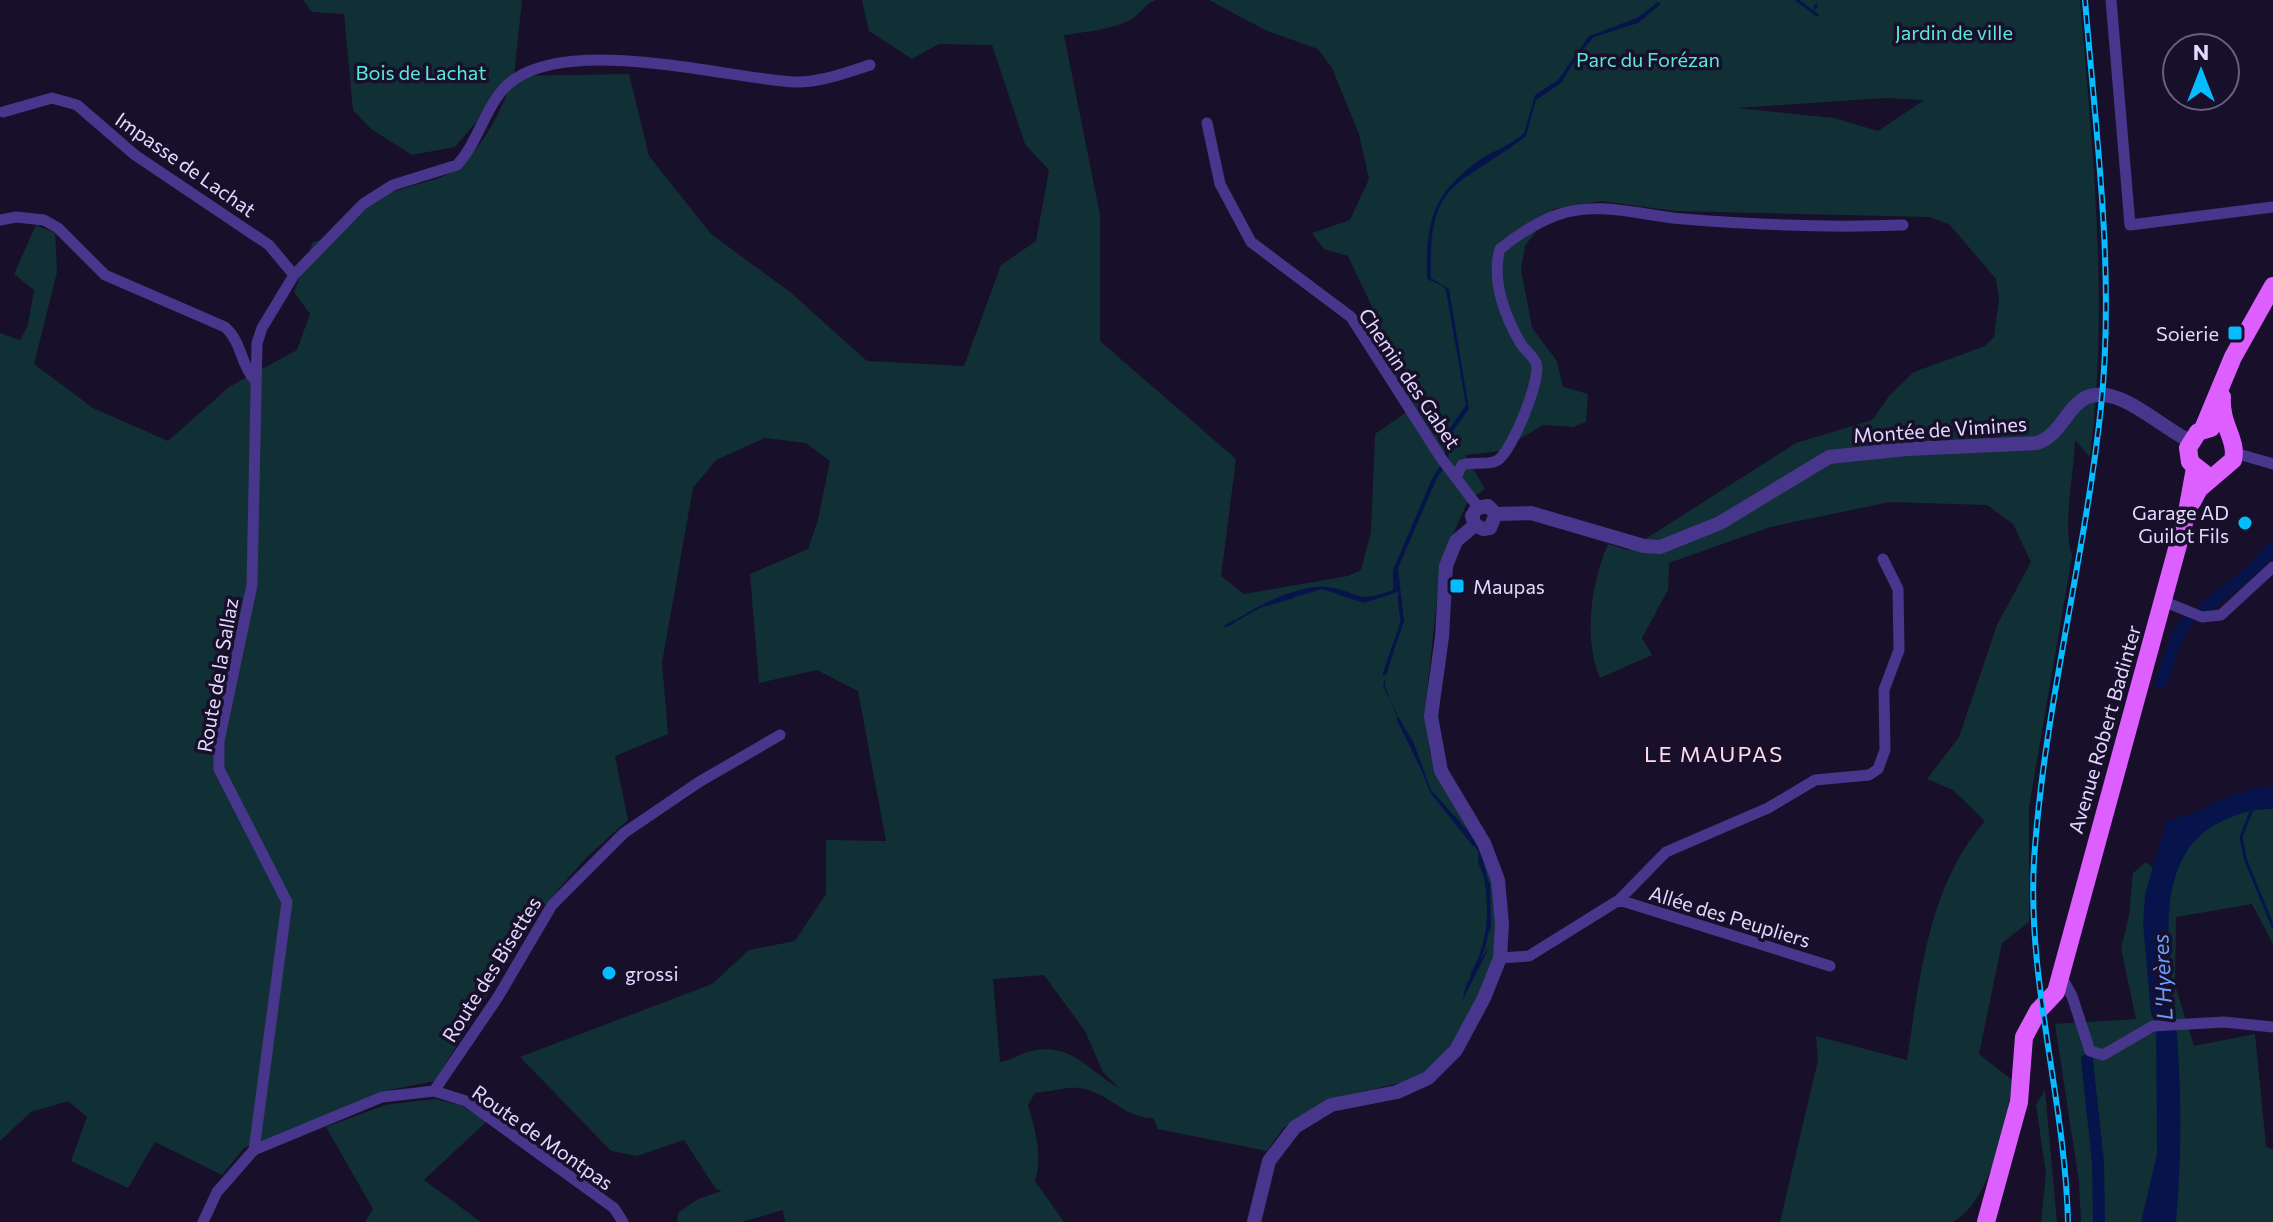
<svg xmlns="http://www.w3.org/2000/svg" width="2273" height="1222" viewBox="0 0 2273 1222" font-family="Commissioner,sans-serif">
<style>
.green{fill:#113035;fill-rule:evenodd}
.water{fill:#07144b}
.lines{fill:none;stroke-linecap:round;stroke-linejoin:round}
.stream{stroke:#07144b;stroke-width:3}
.canal{stroke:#07144b;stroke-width:12}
.river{stroke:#07144b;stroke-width:20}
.minor{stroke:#48368c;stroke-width:11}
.tertiary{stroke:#48368c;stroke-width:14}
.primary{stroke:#de5fff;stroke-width:18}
.rail-casing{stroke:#04bcff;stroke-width:6}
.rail{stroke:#180f2a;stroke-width:3;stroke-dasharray:9;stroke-linecap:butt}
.poi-dot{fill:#04bcff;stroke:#180f2a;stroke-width:3}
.labels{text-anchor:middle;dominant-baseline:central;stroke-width:7;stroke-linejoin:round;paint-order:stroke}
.park-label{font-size:20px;fill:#5ae8dd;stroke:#180f2a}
.street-label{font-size:20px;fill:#e3d8ff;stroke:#180f2a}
.poi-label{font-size:20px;fill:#e3d8ff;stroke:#180f2a;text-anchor:end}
.neighbourhood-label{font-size:22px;letter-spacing:2px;fill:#ffdaeb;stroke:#180f2a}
.water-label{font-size:22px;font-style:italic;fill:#669eff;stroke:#180f2a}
</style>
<rect width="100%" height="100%" fill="#180f2a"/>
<path class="green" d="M303,0h219l-8,76 115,-2 20,82 62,78 79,58 77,69 97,5 37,-101 35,-24 13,-71 -24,-26 -33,-99 -53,-1 -27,15 -43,-28 -7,-31h294c-12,4 -16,15 -26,20 -20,10 -45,12 -66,15l36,180v126l136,118 -15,117 23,18 104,-18 13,-6 10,-38 4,-98 29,-20 6,-10 -34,-63 5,-15 -33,-70 -24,-7 -12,-16 38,-13 19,-41 -10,-45 -27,-66 -14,-19 -53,-19 -56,-30h871c13,153 29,305 10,457l-15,-17c-1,36 -13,85 -3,116l-43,251v115l-27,21 -23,111 33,26c-3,39 -22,123 -59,142h-173l38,-162 -2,-24 91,24c13,-83 21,-174 78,-239l-32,-31 -26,-11 32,-42 38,-112 34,-63 -18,-38 -26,-19 -97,-3 -120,25 -101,36 -1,27 -26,48 10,17 -52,23c-17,-40 -9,-95 8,-134l20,6 168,-107 76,-23 18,-25 24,-23 71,-26 9,-9 5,-39 -3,-19 -47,-55 -20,-7 -254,-6 -74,-10 -48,8 -28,37 -4,23 11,59 25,33 6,26 25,7 -2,28 -13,5 -30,-2 -43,26 -35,4 20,34 -17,12 -27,60 -16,150 5,43 13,31 37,48 17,48 -3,85 -44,87 -25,24 -98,23 -43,27 -17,24 -109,-22 -5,-11c-27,0 -42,-22 -68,-29 -14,-4 -35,3 -50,4l-7,12c7,25 15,50 7,76l29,41h-279l-2,-12 -41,12h-65l1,-9 20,-14 24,-8 -6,-2 -32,-49 -47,16 -26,-5 -91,-94 192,-73 37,-34 46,-9 31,-47v-54l60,1 -28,-150 -41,-21 -58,13 -9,-109 58,-25 10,-29 12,-59 -24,-18 -41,-5 -49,22 -23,28 -31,175 6,71 -53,22 13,64 -41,37 -49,55 -103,169 -51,10 -140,57 -22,27 -67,-33 -27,46 -57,-27 16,-44 -19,-16 -37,11 -31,29v-808l20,7 8,-15 6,-35 -20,-16 22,-49 19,8 2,39 -23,92 59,44 75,33 61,-54 68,-37 13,-36 -16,-22 19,-50c30,-6 32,-21 54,-37 21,-15 45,-18 69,-26 39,-12 64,-65 77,-100l-58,68 -43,8 -41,-26 -18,-19 -9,-96 -32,-2zM1885,98l39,2 -46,31 -44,-13 -97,-10zM1044,975l41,56 18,41 16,16c-28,-16 -47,-44 -83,-38 -14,2 -23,10 -36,12l-7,-83z
M2244,802h29v142l-21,-40 -76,13 -1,68 19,61 61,-12 11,112 7,4v72h-192l-2,-40 -24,-158 81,-5 -15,-71 8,-32 4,-43 13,-11 19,15c13,-46 37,-59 79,-75z
M2045,1090l12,132h-16l5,-48 -10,-69z
M435,1099l25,6 27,16 -63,59 57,42h-116l8,-13 -47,-82 59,-22z"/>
<path class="water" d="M1658,2l3,2 -23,19 -44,14 -15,17 -18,29 -25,17 -10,36c-68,53 -98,41 -95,142l18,11 20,120 -19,26 -2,27 -11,16 -39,90 6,53 -18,50 -1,15 10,26 18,29 18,49 37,41 13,21 -1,11 10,21 1,43 -6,13 2,12 -25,49 4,-16 20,-34 2,-67 -10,-21 1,-10 -13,-21 -36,-40 -20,-52 -27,-54 19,-63 -4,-31 -34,11 -42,-14 -60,18 -36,20c22,-17 71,-43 100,-40 35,4 27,18 67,3v-20l39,-91 13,-21 1,-24 20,-29 -20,-114 -3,-5 -16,-7c-1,-57 4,-85 54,-120 14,-9 30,-14 43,-26l11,-38 23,-15 31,-44 48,-18z
M2259,787h14v15c-21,-4 -39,2 -58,11 -84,40 -50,166 -47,239 3,58 3,113 -2,170h-25l16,-68 -1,-131 -5,-9 -8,-90 2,-30 22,-74c31,-5 61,-25 92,-33z"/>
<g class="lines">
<path class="stream" d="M1797,0l20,15
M1815,8l1,-3
M1341,594l16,5
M1268,604l24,-7
M1226,626l7,-4
M1384,674l18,-52 -3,-25
M1398,719l23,47
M1434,795l40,50
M2256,799l-15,38 4,21 28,69
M1472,974c21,-36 20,-79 8,-119"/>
<path class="canal" d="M2205,608l50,-40 18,-22
M2161,683l15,-45 11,-16
M2087,1060l11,102 1,60"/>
<path class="river" d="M2166,1222c5,-58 6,-114 2,-172 -4,-76 -38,-200 52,-239 17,-8 34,-13 53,-12"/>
<path class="minor" d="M2111,0l19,225 143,-18
M3,112l49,-14 25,7 58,50 134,90 25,30
M1207,123l13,61 31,58 100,75 90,141 37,49
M0,220l16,-3 28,3 14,8 47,47 120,52c17,15 15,36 29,52
M2235,453l38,11
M1457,475l5,-10c11,-4 27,1 36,-5 14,-9 44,-82 38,-97 -3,-7 -11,-13 -15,-19 -16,-27 -30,-64 -21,-95 16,-13 38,-27 57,-34 41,-15 86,1 127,4 73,6 146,9 219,6
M2163,601l39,16 19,-2 52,-48
M1619,900l211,66
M1500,958l29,-2 90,-56 47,-48 102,-44 47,-28 54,-5 9,-6 7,-19 -1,-60 15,-40 -1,-61 -15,-30
M2061,976l11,20 18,55 13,4 50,-29 71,-4 49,5
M434,1091l64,-94 54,-92 72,-72 75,-51 81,-47
M254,1150l33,-248 -68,-133v-28l33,-156 5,-242 5,-15 32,-53 69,-71 30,-19 64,-20c23,-24 30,-68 58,-86 62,-42 207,-2 278,3 26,1 53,-9 77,-17
M203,1222l14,-30 37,-42 128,-53 52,-6 32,10 148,107 9,14"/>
<path class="tertiary" d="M1496,514l35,-1 113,33 16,1 60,-24 109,-66 78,-8 130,-6c20,-7 25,-24 39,-38 32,-33 82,22 114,36
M1475,525l-3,-9 5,-8 11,-2 8,8
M1475,525l8,4 7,-1 6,-14
M1254,1222l15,-61 26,-34 36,-22 66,-13 31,-14 28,-28 28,-52 16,-40 2,-34 -4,-44 -14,-37 -43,-72 -10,-55 11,-79 4,-71 10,-25 19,-16"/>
<path class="primary" d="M2203,429l30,-72 40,-71
M2204,473l-14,-11 -2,-14 10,-16 13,-4
M2192,502l7,-13 34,-29c5,-20 -13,-35 -11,-63
M1986,1222l33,-120 5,-65 14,-26 18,-19 131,-480 8,-44"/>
<g class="rail-casing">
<path id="rail" d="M2068,1222c-3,-122 -41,-240 -34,-362 10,-152 51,-302 67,-453 14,-135 -5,-272 -16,-407"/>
</g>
<use href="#rail" class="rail"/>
</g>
<g class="poi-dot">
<rect x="2227" y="325" width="16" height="16" rx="4"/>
<circle cx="2245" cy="523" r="8"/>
<rect x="1449" y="578" width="16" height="16" rx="4"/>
<circle cx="609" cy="973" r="8"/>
</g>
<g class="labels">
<g class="park-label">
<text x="1954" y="32">Jardin de ville</text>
<text x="1648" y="59">Parc du Forézan</text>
<text x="421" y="72">Bois de Lachat</text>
</g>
<g class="street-label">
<text transform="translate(186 164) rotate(35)">Impasse de Lachat</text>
<text transform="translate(1410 378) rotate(56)">Chemin des Gabet</text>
<text transform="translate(1940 429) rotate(-4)">Montée de Vimines</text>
<text transform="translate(217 675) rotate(-80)">Route de la Sallaz</text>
<text transform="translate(2104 729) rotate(-74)">Avenue Robert Badinter</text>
<text transform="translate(1730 916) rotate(17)">Allée des Peupliers</text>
<text transform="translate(491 969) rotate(-58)">Route des Bisettes</text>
<text transform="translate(543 1137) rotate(35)">Route de Montpas</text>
</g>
<g class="poi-label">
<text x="2219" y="333">Soierie</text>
<text x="2229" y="512">Garage AD<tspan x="2229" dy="23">Guilot Fils</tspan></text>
<text x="1473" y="586" text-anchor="start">Maupas</text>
<text x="625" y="973" text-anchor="start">grossi</text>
</g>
<g class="neighbourhood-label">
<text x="1714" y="753">LE MAUPAS</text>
</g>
<g class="water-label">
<text transform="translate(2162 977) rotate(-93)">L'Hyères</text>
</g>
</g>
<g transform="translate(2201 72)"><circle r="38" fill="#180f2a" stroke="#695f7f" stroke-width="2"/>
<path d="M0-6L14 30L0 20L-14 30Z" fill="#04bcff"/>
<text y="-12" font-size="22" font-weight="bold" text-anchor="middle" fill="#e3d8ff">N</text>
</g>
</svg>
